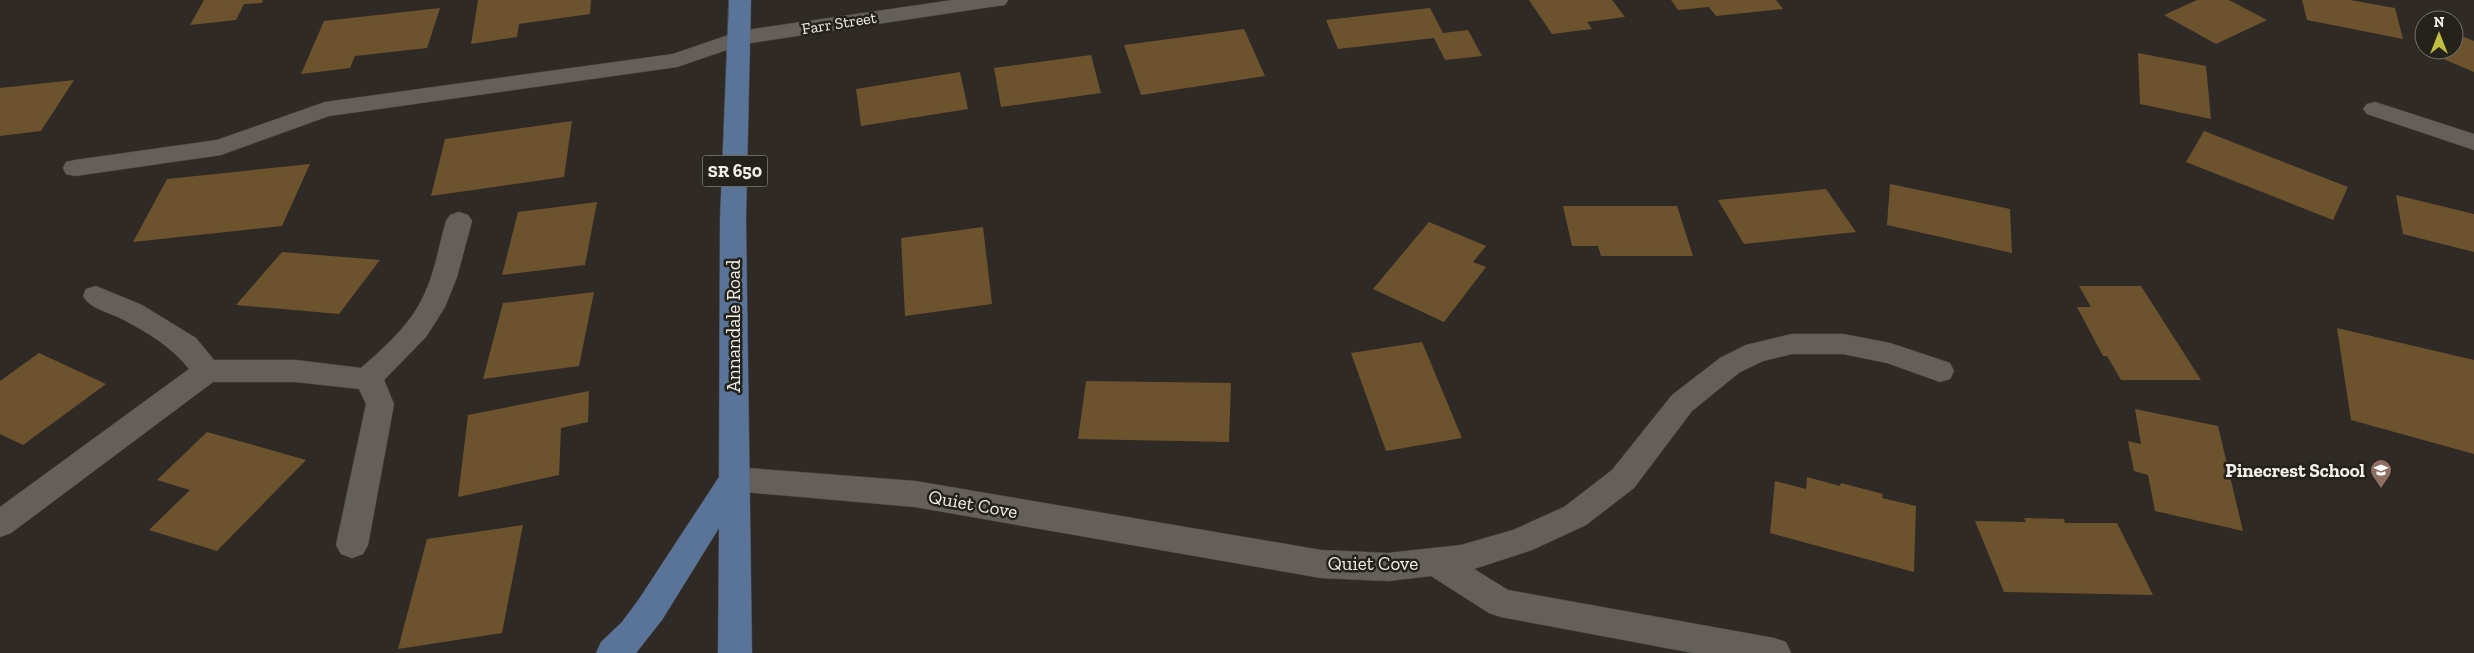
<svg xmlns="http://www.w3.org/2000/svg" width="2474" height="653" viewBox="0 0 2474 653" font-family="'Zilla Slab',serif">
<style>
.building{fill:#6d532d}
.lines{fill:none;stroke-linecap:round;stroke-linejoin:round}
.minor-casing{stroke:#4c4843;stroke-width:1}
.major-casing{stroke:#4c4843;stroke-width:1}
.minor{fill:#645f59;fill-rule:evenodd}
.major{fill:#5a7399;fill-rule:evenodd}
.labels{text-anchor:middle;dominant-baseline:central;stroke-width:5;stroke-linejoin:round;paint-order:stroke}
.far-street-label{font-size:16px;fill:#f2efeb;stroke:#25211b}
.shield{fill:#25211b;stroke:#b4b1ad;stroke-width:1}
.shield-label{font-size:18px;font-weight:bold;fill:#f2efeb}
.street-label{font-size:19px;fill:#f2efeb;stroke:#25211b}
.poi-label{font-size:19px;font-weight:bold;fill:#f2efeb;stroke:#25211b;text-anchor:end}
</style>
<rect width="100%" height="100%" fill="#2f2a25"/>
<path class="building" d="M204,0h59l-1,3 -18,1 -8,16 -46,5z
M478,0h113l-1,14 -71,10 -2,13 -46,7z
M1529,0h83l13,17 -38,5 5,7 -40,5z
M1671,0h105l7,9 -67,7 -7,-9 -31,3z
M2197,0h32l38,20 -51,24 -52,-29z
M2302,0h48l45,8 8,31 -96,-19z
M440,8l-13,40 -72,8 -5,12 -49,6 23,-53z
M1430,8l13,25 25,-3 14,26 -37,4 -11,-22 -96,11 -12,-29z
M1244,29l21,47 -124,19 -17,-50z
M2464,37l10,4v31l-33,-14 8,-8h5v-4z
M2138,53l68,13 5,53 -71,-15z
M1091,55l10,38 -100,14 -7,-39z
M960,72l8,37 -107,17 -5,-37z
M74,80l-33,51 -41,5v-48z
M572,121l-8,56 -133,19 14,-57z
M2204,131l144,56 -15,33 -147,-58z
M310,164l-28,62 -149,16 34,-63z
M1890,184l120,25 2,44 -125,-28z
M1826,189l30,43 -112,12 -26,-44z
M2396,195l78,19v38l-71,-18z
M597,202l-12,63 -83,10 16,-63z
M1563,206h114l16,50h-92l-3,-10h-26z
M1429,222l57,24 -13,16 13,5 -42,55 -71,-33z
M983,227l9,77 -87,12 -4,-78z
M282,252l98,8 -41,54 -103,-9z
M2079,286h62l60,94h-80l-14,-24h-4l-26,-49h14z
M594,292l-15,74 -96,13 20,-76z
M2337,328l137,32v94l-123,-34z
M1422,342l40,96 -76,13 -35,-98z
M39,353l67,31 -83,61 -23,-11v-53z
M1086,381l145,2 -2,59 -151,-3z
M589,391l-1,31 -27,6 -2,47 -101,22 10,-82z
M2135,409l83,17 25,105 -88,-20 -7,-36 -14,-4 -6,-30 13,3z
M207,432l99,28 -89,91 -68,-21 41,-40 -33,-10z
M1807,477l33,9 1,-3 42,11 -1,4 34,8 -2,66 -144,-39 5,-52 31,8z
M2024,518l40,1 1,4h52l36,72 -149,-3 -29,-71 51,1z
M523,525l-21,108 -104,16 29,-110z"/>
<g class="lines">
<g class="minor-casing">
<path id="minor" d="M953,0h55l-3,5 -8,1 -253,38 -67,23 -348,49 -108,39 -146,21 -9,-2 -3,-6 3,-6 9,-2 142,-20 108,-38 348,-48 67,-23z
M2375,102l99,32v16l-107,-36 -4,-5 4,-5z
M459,212l9,3 4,6 -15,56 -12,30 -19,30 -42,43 10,24 -26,141 -5,9 -11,4 -11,-4 -5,-9 30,-141 -7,-15 -63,-7h-83l-202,151 -11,4v-30l189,-138c-17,-22 -42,-37 -67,-50 -13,-7 -32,-10 -39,-23l3,-7 10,-3 46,19 54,33 18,22h82l65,8c24,-21 50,-44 63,-73 11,-23 15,-50 22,-74l4,-6z
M1792,334h51l47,9 60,20 4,8 -4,8 -10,3 -53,-19 -44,-9h-51l-29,7 -23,11 -48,39 -58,77 -48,37 -54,25 -58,19 34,21 266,48 12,4 5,11h-98l-192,-36 -12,-4 -58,-37 -43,5 -67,-3 -406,-71 -181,-16 -11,-3 -4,-9 4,-9 11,-3 181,14 406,69 67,3 73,-8 52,-15 51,-23 48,-37 60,-75 48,-37 26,-13z"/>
</g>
<g class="major-casing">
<path id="major" d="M729,0h22l-5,219 6,434h-34l1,-125 -57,92 -26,33h-40l5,-11 21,-20 17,-23 80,-122 1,-258z"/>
</g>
<use href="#minor" class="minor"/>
<use href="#major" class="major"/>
</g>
<defs>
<g id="school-pin" transform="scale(1.125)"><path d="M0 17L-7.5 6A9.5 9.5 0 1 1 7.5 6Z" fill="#8d6e63" stroke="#25211b"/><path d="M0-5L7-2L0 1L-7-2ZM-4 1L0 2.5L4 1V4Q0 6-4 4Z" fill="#fff"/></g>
</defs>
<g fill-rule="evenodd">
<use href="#school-pin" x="2381" y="470"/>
</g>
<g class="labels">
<g class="far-street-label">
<text transform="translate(839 23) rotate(-9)">Farr Street</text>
</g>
<rect class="shield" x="702.5" y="155.5" width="65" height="31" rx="4"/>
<g class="shield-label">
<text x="735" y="171">SR 650</text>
</g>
<g class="street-label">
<text transform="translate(733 326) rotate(-90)">Annandale Road</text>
<text transform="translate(973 504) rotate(10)">Quiet Cove</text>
<text x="1373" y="563">Quiet Cove</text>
</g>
<g class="poi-label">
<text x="2365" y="470">Pinecrest School</text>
</g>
</g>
<g transform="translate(2439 35)"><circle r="24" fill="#25211b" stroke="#77736e"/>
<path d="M0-4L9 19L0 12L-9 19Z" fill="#c0be41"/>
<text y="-8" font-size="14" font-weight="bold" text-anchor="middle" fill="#f2efeb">N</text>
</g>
</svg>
